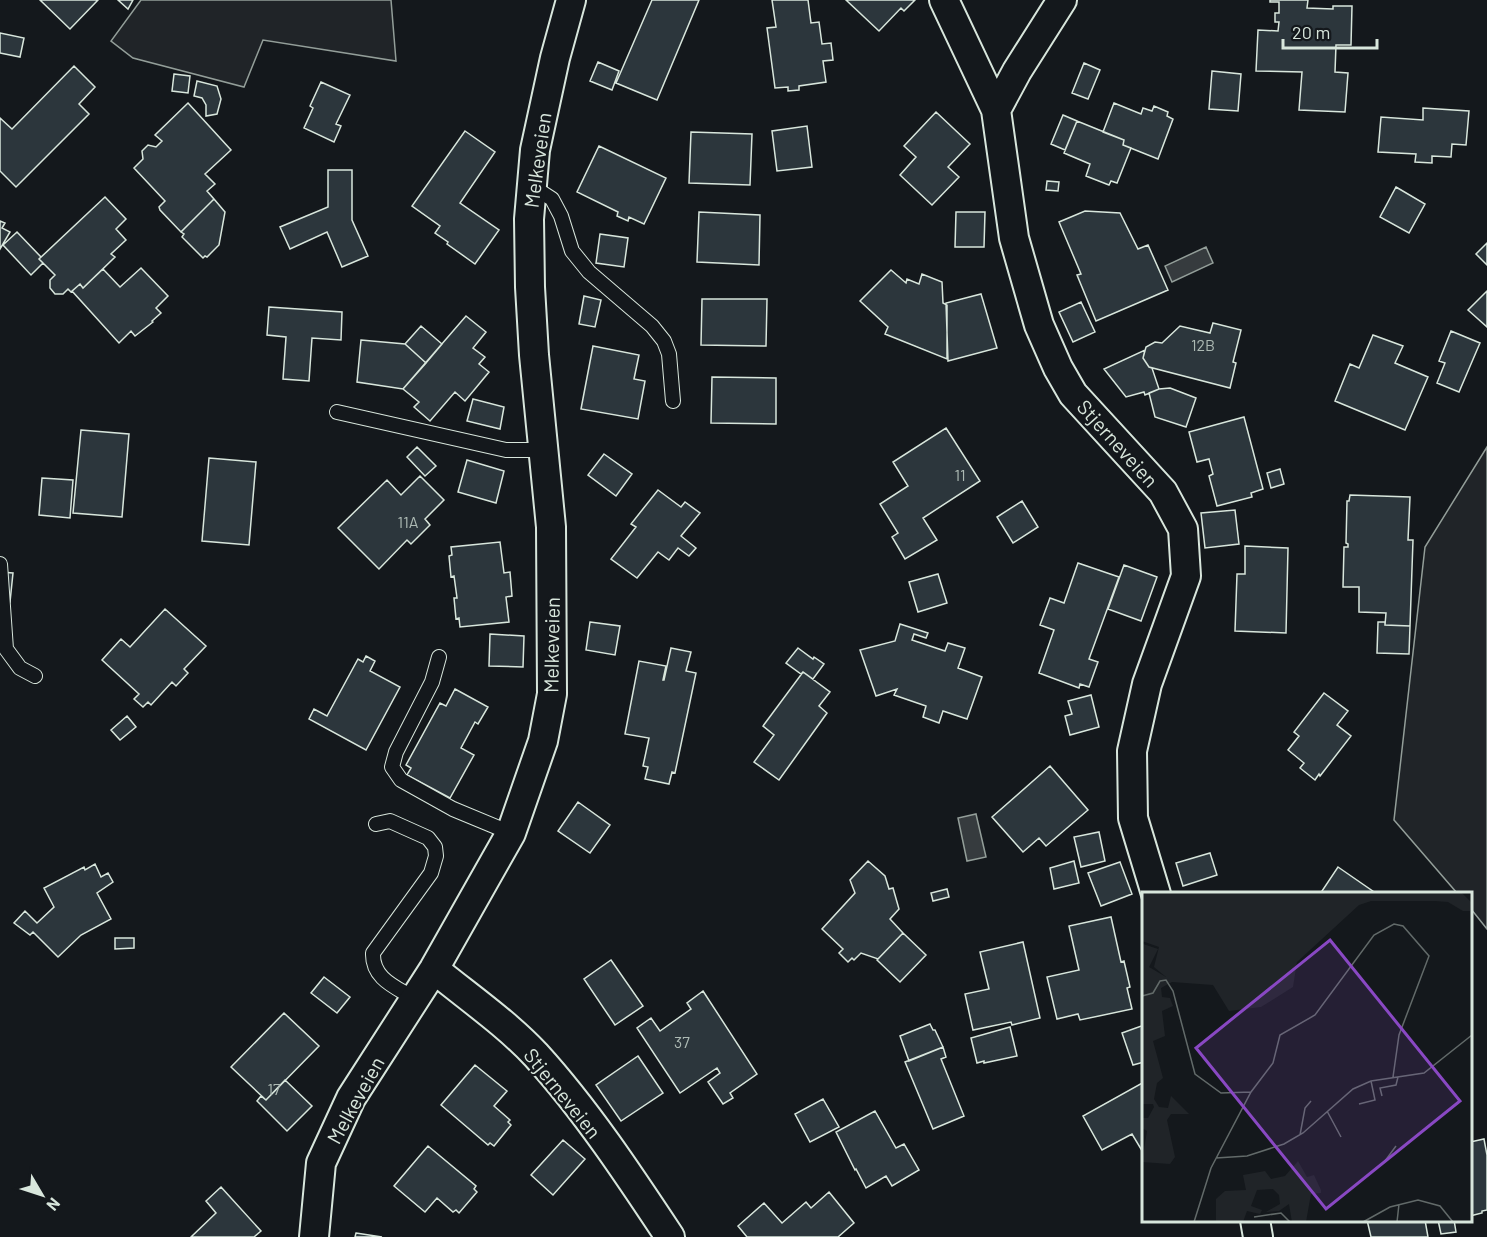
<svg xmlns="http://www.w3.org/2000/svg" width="1487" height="1237" viewBox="0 0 1487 1237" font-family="Barlow,sans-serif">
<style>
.green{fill:#202428;stroke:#939e99;stroke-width:1.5}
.water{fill:#363b3e;stroke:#939e99;stroke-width:1.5}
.building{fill:#2c363c;stroke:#d8e6dc;stroke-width:1.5}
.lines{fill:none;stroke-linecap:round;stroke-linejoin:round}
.lane-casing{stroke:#d8e6dc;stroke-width:16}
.street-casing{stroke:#d8e6dc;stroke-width:32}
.lane{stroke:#14181c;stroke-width:14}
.street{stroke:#14181c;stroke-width:28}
.labels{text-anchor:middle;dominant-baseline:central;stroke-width:4.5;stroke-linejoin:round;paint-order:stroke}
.number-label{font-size:16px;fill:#adbab4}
.street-label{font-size:20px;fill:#d8e6dc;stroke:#14181c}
.inset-road{fill:none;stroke:#626a69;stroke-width:1.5}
.view{fill:#8948c3;fill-opacity:0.15;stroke:#8948c3;stroke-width:3}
.inset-edge{fill:none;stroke:#d8e6dc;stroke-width:3}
</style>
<rect width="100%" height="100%" fill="#14181c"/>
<path class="green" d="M141,0h250l5,61 -133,-21 -19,47 -111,-29 -22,-17z
M1487,447v482l-16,-20 -1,-15 -13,-1 -63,-73 31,-273z"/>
<path class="water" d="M1206,247l7,16 -41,19 -7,-16z
M976,814l10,43 -19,4 -9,-43z"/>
<path class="building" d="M40,0h58l-28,29z
M118,0h15l-5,9z
M652,0h47l-42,100 -41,-17z
M772,0h36l3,23 8,-1 3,22 9,-1 2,17 -10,1 3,21 -27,4v4l-11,1v-4l-13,1 -8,-60 9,-1z
M846,0h69l-11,11 -3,-3 -22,23z
M1270,0h38l-1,8 26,1v-3h19l-1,39h-15l-1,27 13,1 -3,39 -46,-2 3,-38 -46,-1 2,-41 20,1 1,-9h-4v-9h4v-11h-9z
M0,33l24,5 -4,19 -20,-4z
M598,62l21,9 -7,19 -22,-9z
M1084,63l16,7 -12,29 -16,-6z
M74,66l21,21 -16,17 10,10 -73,73 -16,-16v-53l12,11z
M1212,71l29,3 -3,37 -29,-2z
M174,74l16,2 -2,17 -16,-2z
M197,81l20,5 4,13 -4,15 -11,2v-11l-4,-7 -8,-2z
M321,82l29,13 -14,29 5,2 -7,16 -30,-14 9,-20 -3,-2z
M188,103l43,47 -26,24 10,10 -8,7 7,8 -33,33 -21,-22 -1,-3 6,-6 -31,-33 9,-9 -1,-8 6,-6 8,2 6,-6 -7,-6z
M1114,103l27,11 2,-6 9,3 2,-5 14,6 -1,4 6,3 -15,40 -35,-14 1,-5 -21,-8z
M1423,108l46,3 -3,34 -14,-1 -1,13 -19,-1v7l-17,-1 1,-8 -38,-2 3,-35 42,3z
M936,112l34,32 -22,23 11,10 -27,28 -32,-30 16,-18 -12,-11z
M1063,115l14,6 -12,29 -14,-6z
M1077,121l47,19 -1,5 8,3 -14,35 -6,-2 -2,4 -23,-9 4,-12 -26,-11z
M807,126l5,41 -35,4 -5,-40z
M465,131l30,21 -35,51 39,27 -24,34 -28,-20 1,-2 -13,-9 5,-7 -28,-20z
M691,132l61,2 -2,51 -61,-2z
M599,146l67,32 -22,46 -15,-7 -1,4 -11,-5 1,-4 -41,-20z
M328,170h24v50l16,36 -26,11 -15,-35 -37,17 -10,-22 48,-20z
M1047,181l12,1 -1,9 -12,-1z
M1396,187l29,17 -16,29 -29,-16z
M105,197l21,22 -10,10 10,11 -15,14 4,3 -32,31 -3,-4 -9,8 -3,-3 -5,5h-8l-5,-6v-8l5,-5 -16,-16z
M214,199l11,13 -6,33 -12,12 -2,-1 -2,2 -21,-21 2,-3 -3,-2z
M1085,211l35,2 18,36 10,-4 20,45 -72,31 -19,-46 4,-1 -22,-52z
M699,212l61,3 -1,50 -62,-3z
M956,212h29l-1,35h-29z
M0,221l5,2 -3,5 8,4 -10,17z
M17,232l24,25 -2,2 4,4 -12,12 -28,-30z
M600,234l28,4 -4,29 -28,-4z
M1487,243v22l-11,-11z
M141,268l27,28 -12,12 5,5 -9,8 1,1 -18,14 -4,-5 -12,12 -47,-52 8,-7 3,4 20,-19 17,18z
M891,270l15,13 1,-4 12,5 3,-10 20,8 1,21 4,2v54l-62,-25 3,-7 -28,-26z
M1487,291v36l-19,-17z
M981,294l16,54 -49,13 -2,-58z
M584,296l17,4 -6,27 -16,-3z
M702,299h65l-1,47 -65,-1z
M1081,302l14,30 -22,10 -14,-30z
M269,307l73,5 -1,28 -29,-2 -3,43 -26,-2 3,-42 -19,-2z
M466,316l20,16 -13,16 12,9 -6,7 10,8 -24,29 -10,-9 -25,29 -16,-14 5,-5 -16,-13z
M1213,323l28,7 -8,32 3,1 -6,25 -81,-21 -6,-9 3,-11 9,-5 7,1 18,-17 30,7z
M421,326l21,18 -16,19 -21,-19z
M1451,331l29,12 -21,49 -22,-9 8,-20 -6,-2z
M1373,335l30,11 -8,17 33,14 -23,53 -70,-29 15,-37 9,4z
M361,340l44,4 21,19 -23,26 -46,-7z
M593,346l46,9 -5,24 11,2 -7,38 -57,-10z
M1145,350l-2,8 6,9 3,1 7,21 -14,6 -1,-3 -18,5 -22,-28z
M712,377l64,1v46l-65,-1z
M1170,388l26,10 -10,29 -31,-10 -6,-24 10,-4z
M473,399l31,8 -4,22 -33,-8z
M1244,417l19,72 -12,4 1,4 -35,9 -8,-30 4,-2 -4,-15 -12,3 -8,-30z
M946,428l34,53 -57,37 14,22 -32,19 -13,-22 6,-4 -18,-29 28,-18 -15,-24z
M81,430l48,4 -7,83 -49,-4z
M417,447l19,19 -11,10 -18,-19z
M604,454l28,20 -16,22 -28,-21z
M209,458l47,4 -7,83 -47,-4z
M467,460l37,11 -8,32 -38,-11z
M1280,469l4,15 -13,4 -4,-15z
M420,476l24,24 -19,19 5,6 -19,19 -4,-4 -28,29 -41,-41 49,-48 14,15z
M42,478l31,2 -3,38 -31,-3z
M658,490l23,17 4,-5 15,11 -19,23 15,12 -7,8 -11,-8 -9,12 -11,-8 -21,26 -26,-19 25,-32 -5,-3z
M1350,495l60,2 -2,43h5l-3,86 -25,-1 1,-12 -27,-1v-25h-16l1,-40h4v-3l-2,-1 1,-42h2z
M1022,501l16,26 -25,16 -16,-26z
M1235,510l4,34 -34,4 -4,-35z
M500,542l4,31 6,-1 2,24 -6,1 3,25 -49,5 -1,-9 -3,1 -2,-21h3l-3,-22 -3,1 -2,-21 3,-1 -1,-8z
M1245,546l43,2 -2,85 -51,-2 2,-57h8z
M1078,563l41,14 -30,82 9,3 -9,25 -9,-3 -1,4 -40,-15 15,-43 -14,-5 10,-27 14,5z
M1124,565l33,12 -16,44 -33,-12z
M0,572l13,1 -3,29 -10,-1z
M938,574l9,29 -29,9 -9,-30z
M165,609l41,37 -22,23 4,4 -12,13 -4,-4 -21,23 -3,-3 -5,5 -9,-8 5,-5 -37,-34 19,-21 9,8z
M590,622l30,4 -5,29 -29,-5z
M1378,622h7v3l25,1 -1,28 -32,-1z
M900,624l28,9 -2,5 -12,-4 -2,6 33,11 3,-8 17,5 -7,20 24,9 -15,42 -24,-8 -4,12 -16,-6 3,-11 -32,-11 3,-6 -21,7 -16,-46 35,-9z
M490,634l34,2 -1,31 -34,-1z
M671,648l20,4 -5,19 10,2 -21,100 -3,-1 -3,12 -24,-5 3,-12 -5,-1 6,-28 -24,-4 14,-73 27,5 -3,14h1z
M798,648l15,11 1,-2 10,7 -11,15 -10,-7 -2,2 -15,-11z
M366,656l9,5 -5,10 30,16 -34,63 -57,-31 5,-10 13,7 31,-57 5,3z
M803,672l27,20 -11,14 8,7 -48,67 -25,-18 20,-27 -11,-9z
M455,689l33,18 -10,17 -3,-2 -14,26 13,7 -24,43 -43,-23 4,-7 -5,-3 34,-62 6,3z
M1324,693l24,18 -11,14 14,11 -31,40 -1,-2 -4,6 -15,-12 4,-5 -16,-13 11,-14 -5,-4z
M1091,695l8,32 -29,8 -5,-19 7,-2 -4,-13z
M127,716l9,11 -16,13 -9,-10z
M1050,766l38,44 -42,36 -7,-8 -16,14 -31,-35z
M578,802l32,23 -20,28 -32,-22z
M1099,832l6,29 -24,6 -7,-30z
M1210,853l7,22 -34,11 -7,-23z
M868,861l17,15 4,13 4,-1 6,21 -9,10 13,14 -25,26 -17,-6 -7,7 -2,-2 -4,4 -9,-9 4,-4 -21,-20 33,-36 -5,-13z
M1074,861l5,22 -25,6 -4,-21z
M1120,862l12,32 -31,12 -13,-33z
M95,864l6,13 7,-4 5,9 -16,11 14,26 -30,16 -23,22 -25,-25 -3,3 -16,-12 11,-12 12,12 17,-16 -10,-19 40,-21 1,3z
M1338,867l39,27h-57z
M947,889l2,8 -16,4 -2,-8z
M1111,917l10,45 3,-1 6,26 -3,1 5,21 -52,11 -2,-6 -21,5 -10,-42 32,-7 -10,-44z
M903,933l23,22 -26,27 -23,-22z
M115,938h19v10l-19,1z
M1023,942l17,76 -28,7 -1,-3 -38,8 -8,-36 24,-5 -9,-37z
M611,960l32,46 -28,19 -31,-46z
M324,977l26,20 -13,16 -26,-20z
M703,991l54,83 -27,19 3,5 -10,6 -15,-22 12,-9 -3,-5 -37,25 -43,-65 14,-10 9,13 31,-22 -4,-6z
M284,1013l35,33 -53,54 -35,-33z
M930,1024l3,6h2l8,17 -34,14 -9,-25z
M1144,1025v37l-11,3 -11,-32z
M1010,1027l7,29 -33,7v-2l-7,2 -6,-25z
M943,1047l3,10 -5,2 23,57 -31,13 -28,-67z
M638,1056l25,37 -42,28 -25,-36z
M475,1065l32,26 -13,15 16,14 -2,2 3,3 -17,21 -4,-3 -2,2 -47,-40z
M285,1080l27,26 -25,25 -30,-30 4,-5 5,4z
M1144,1082v72l-12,-20 -30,16 -19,-34z
M823,1099l16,28 -29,15 -15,-28z
M875,1111l21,37 8,-4 15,26 -27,16 -6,-10 -20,12 -10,-19 -1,1 -19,-38z
M1484,1139l3,16v55l-5,1v2l-12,3v-74z
M563,1140l22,19 -32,36 -22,-20z
M428,1146l48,40 -2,3 3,3 -18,21 -3,-3 -3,2 -16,-14 -12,14 -31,-26z
M221,1187l40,44 -7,6h-63l25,-24 -10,-12z
M829,1192l25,31 -16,14h-91l-9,-11 26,-23 18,20 24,-21 5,6z
M1367,1220h58l3,17h-57z
M1438,1220h16l2,12 -15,2z
M356,1233l26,4h-27z"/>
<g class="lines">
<g class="lane-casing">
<path id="lane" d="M532,186l20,13 9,17 11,35 17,21 63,54 12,15 5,13 4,47
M337,412l169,38h37
M0,564l6,85 14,19 15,8
M439,657l-7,25 -36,70 -4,15 9,13 52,29 58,24
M376,824l14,-3 38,17 7,9 1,9 -5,17 -58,80c-1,26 23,34 42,46"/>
</g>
<g class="street-casing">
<path id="street" d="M944,0l52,110 18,128 25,87 19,43 15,26 90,98 20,37 3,47 -39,108 -15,67 1,67 23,76
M996,110l21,-39 45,-71
M434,969c34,28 72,54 102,86 50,55 93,120 134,182
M1255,1220l3,17
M314,1237l7,-74 30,-65 83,-129 77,-136 32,-92 9,-47 -1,-167 -17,-172 -4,-68 -1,-68 6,-69 20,-92 16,-58"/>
</g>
<use href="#lane" class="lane"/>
<use href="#street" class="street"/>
</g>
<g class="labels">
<g class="number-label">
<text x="1203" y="344">12B</text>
<text x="960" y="474">11</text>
<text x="408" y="521">11A</text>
<text x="682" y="1041">37</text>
<text x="274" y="1088">17</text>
</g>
<g class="street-label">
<text transform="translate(537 160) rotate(-82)">Melkeveien</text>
<text transform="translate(1118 443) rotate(48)">Stjerneveien</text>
<text transform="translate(551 645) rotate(-89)">Melkeveien</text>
<text transform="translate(563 1093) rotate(51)">Stjerneveien</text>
<text transform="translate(355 1100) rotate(-61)">Melkeveien</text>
</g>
</g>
<g transform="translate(1142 892)">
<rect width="330" height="330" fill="#14181c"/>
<path d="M0,0h319l10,10 -1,9h-7l-15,-9 -13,-1h-64l-12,4 -62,57 -4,25 -32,20 -32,4 -16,-26 -41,-3 -11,6 1,9 8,1 3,8 -11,5 3,25 -12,5 10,37 -6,5 -3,16 5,8 9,1 3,-12 18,18h-18l-4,6 8,37 -5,7 -28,-2 5,-31 -5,-3v-10h6l6,-11 -1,-3h-11l1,-160 15,5 -9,18 17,10 -12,-10 5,-20 -17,-6zM156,269l9,16 7,-2 7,15v3l-10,1 -5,28h-14l-3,-18 -10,7 -13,1 14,-8 -1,-9 -6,-6 -16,1 -6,16 11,4 -2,4 -13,-3 -4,11h-27v-23l9,-8 21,-1 -3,-15 22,-4 6,8 14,-3z" fill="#202428"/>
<path class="inset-road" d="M0,104l11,-3 7,-12 6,-1 7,11 22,83 26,19 30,-1M240,204l-2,-8 16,-3 2,-8M217,212l16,-4 -4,-19M185,219l14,26M158,243l5,-27 6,-7M74,266l31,-2 37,-12 19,-11 50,-44 18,-8 53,-8 48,-38M243,269l11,-15M112,325l27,-4 9,9M52,330l17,-54 40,-76 22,-29 7,-28 35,-20 59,-80 20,-11 9,2 26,30 -30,79 -6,42M221,330l27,-15 28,-7 22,6 13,16M255,330l2,-18"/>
<path class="view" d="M188,48l130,161 -134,108 -130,-161z"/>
<rect width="330" height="330" class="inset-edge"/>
</g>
<g transform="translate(42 1195) rotate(129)" stroke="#14181c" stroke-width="4.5" paint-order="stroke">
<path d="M0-4.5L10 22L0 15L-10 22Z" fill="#d8e6dc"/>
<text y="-9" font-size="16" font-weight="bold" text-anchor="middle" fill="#d8e6dc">N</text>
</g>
<path d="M1283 39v9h94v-9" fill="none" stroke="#d8e6dc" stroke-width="3"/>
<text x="1292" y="39" font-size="18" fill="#d8e6dc" stroke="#14181c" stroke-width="4.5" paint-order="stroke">20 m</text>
</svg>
